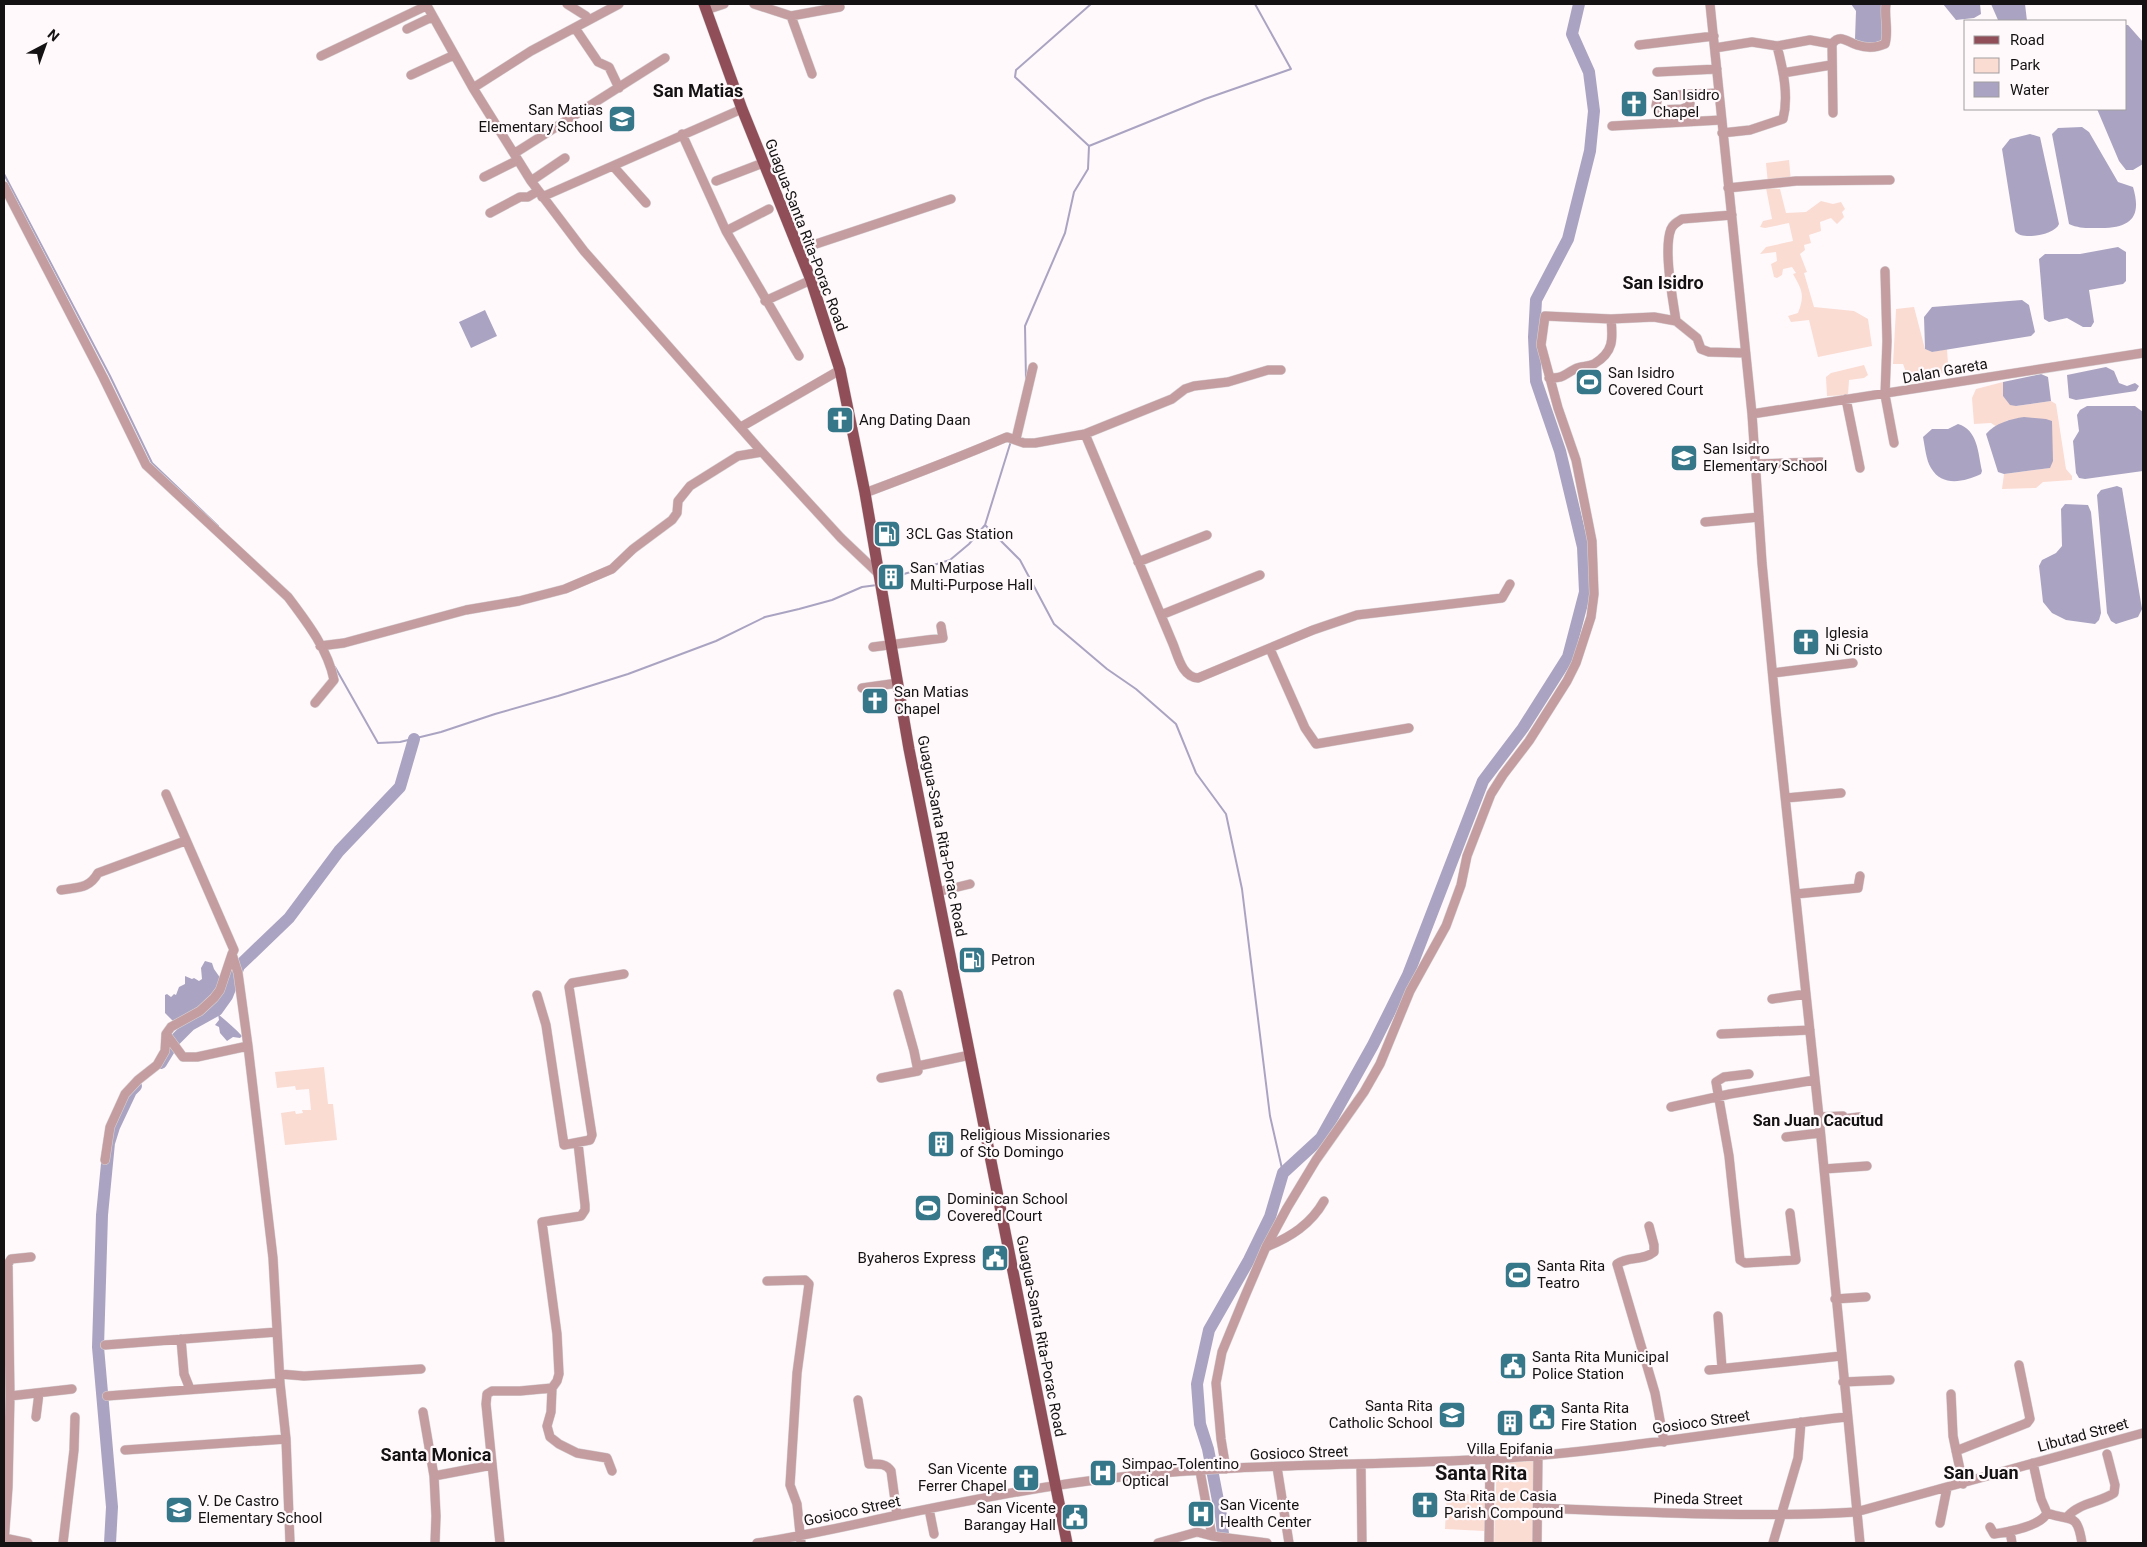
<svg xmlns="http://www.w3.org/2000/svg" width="2147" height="1547" viewBox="0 0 2147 1547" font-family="Roboto,sans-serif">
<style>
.green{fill:#fadcd3}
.water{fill:#aaa4c2}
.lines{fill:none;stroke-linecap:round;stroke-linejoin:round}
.stream{stroke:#aaa4c2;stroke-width:2}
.river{stroke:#aaa4c2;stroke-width:12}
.minor-casing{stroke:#d9d4d6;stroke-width:10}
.major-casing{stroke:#d9d4d6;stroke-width:12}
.minor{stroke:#c49da1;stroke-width:9}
.major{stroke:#904f58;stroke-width:11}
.labels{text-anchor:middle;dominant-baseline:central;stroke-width:4.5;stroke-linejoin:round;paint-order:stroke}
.poi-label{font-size:15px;fill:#141213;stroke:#fff9fb;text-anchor:start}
.street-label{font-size:15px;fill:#141213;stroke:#fff9fb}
.neighbourhood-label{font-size:16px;font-weight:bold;fill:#141213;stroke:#fff9fb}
.quarter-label{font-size:18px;font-weight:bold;fill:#141213;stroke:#fff9fb}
.district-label{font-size:20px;font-weight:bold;fill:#141213;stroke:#fff9fb}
</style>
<rect width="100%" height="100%" fill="#fff9fb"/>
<path class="green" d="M1789,160l2,21 -23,3 -2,-21z
M1766,188l14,1 6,24 20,-1 15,-11 12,3 8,-2 4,7 -3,3 2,5 -7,7 -6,-6 -11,4 1,9 -12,4 2,8 -7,2 1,5 -5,4 7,18 -3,1 10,34 40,4 14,8 4,27 -54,11 -9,-37 -18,2 -3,-6 10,-3c7,-18 4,-23 -5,-39l3,-1 -4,-6 -9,2 -1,6 -5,3 -3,-1 -3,-13 6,-3 -1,-9 -16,2 6,-7 27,-6 -4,-18 -24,5 -5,-1 3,-6 9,-2z
M1914,307l11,42 7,3 15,-3 1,15 -4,9 -14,3 1,6 -21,1 -7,-19h-10l3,-55z
M1864,365l4,10 -4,3 -15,2 -1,15 -21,1 -1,-19 5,-4z
M2003,382v14l13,10 35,-5 5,3 10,65 6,7v4l-29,2 -7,6 -34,1 2,-15 46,-6 -42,-48 -11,7 -6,-4 -17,1 -2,-26 4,-9z
M324,1067l4,37h5l4,36 -52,5 -4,-32 14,-2 1,3 7,-1 -1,-3h9l-2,-21 -13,1 -1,-4 -18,2 -2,-16z
M1497,1460l38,1 -3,82h-38z
M1447,1493l39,2 -2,36 -39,-2z"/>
<path class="water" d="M1851,4h31l2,35c-9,5 -20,7 -29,0l1,-28z
M1943,4h37l1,10 -7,4 -18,2z
M1991,4h34l2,17h-34l5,-1z
M2126,25h2l15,17v122l-10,6h-7l-7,-9 -22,-52h29z
M2082,127l7,5 29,50 15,5c9,30 -2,41 -32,41 -12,0 -21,1 -32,-4l-17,-90 6,-6z
M2030,134l10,3 19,87c-4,11 -38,17 -44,7l-13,-82 8,-10z
M2118,247l8,5v29l-3,3 -34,6 5,32 -3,5h-8l-16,-9 -18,4 -5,-3 -5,-60 6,-5h35z
M2022,300l7,5 6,27 -4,4 -99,16 -7,-3 -1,-32 8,-10z
M485,310l12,26 -26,12 -12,-26z
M2106,367l8,4 5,12 8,3 8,-3 4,3 -3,5 -60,9 -7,-2 -2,-23z
M2041,374l7,3 3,24 -35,5 -6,-1 -7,-9v-14z
M2087,406h48l8,6v59l-58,8 -6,-1 -3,-5 -3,-32 6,-10 -2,-16 3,-5z
M2024,417l22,2 6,2 1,40 -3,7 -46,6 -6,-2 -12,-38c9,-11 25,-15 38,-17z
M1958,424c20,6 20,29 24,47l-1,3c-17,8 -39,13 -50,-6 -5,-8 -6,-21 -8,-31l9,-8h16z
M2117,486l5,2 20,121 -4,8 -22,7 -5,-3 -4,-8 -10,-118 4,-5z
M2065,504l23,1 3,7 10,101 -2,7 -4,4 -29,-4 -14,-7 -9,-11 -4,-36 3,-6 14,-7 6,-7 -1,-37z
M205,961l7,2 2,6 7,10c-11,22 -26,31 -47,43l-9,-9v-18l2,-1 4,3 3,-3 2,1 3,-8 6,-3v-8l7,3 2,-1 5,3 3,-2 -1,-11z
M218,1014c8,7 17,14 24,22l-2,2 -7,-1 -6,4 -7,-8 -1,-6 -4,-2 4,-5z"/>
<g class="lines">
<path class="stream" d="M1089,146l116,-47 86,-30 -36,-65
M4,174l106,202 42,87 66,63
M1026,380l-1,-54 40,-93 9,-41 14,-23 1,-23 -74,-69 1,-7 75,-66
M1011,441l-26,84 35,35 34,64 53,45 29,20 40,35 20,49 30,41 16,75 28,227 13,57
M884,585l15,-5 5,-6 46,-14 19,-16 16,-19
M335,667l43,76 22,-1 41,-10 54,-18 63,-18 70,-22 88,-33 49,-24 34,-8 33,-9 30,-13 15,-2"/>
<path class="river" d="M161,1063l14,-23 15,-15 27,-15 10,-14 12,-30 50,-48 50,-67 61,-64 14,-48
M110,1543l2,-36 -14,-160 4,-132 7,-72 5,-16 17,-36 5,-5
M1224,1543l-3,-27 -13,-67 -8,-25 -3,-40 12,-54 40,-70 21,-43 13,-44 38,-35 52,-93 35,-70 75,-194 40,-53 45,-71 17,-65 -2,-45 -23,-96 -24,-70 -2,-44 2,-37 32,-61 22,-88 4,-40 -5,-39 -17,-38 7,-30"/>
<g class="minor-casing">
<path id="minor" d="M426,4l47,84 58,93 53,70 178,201 79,86 39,37
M567,4l19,12
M754,4l37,12 49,-9
M1710,4l42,410 10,149 14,148 43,406 41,426
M706,10l18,-6
M791,16l21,58
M575,28l23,34 11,5 10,21
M407,29l25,-12
M1639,45l75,-9
M1715,48l37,-6 25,4 33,-6 22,4
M321,56l105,-50
M1657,72l60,-3
M1783,73l48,-8
M411,75l43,-20
M473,88l58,-37 88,-47
M1690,94v12l-8,3 -24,1 -2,-4 2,-10 60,-3
M1833,113l-1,-69c8,-11 15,-2 25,1 9,3 19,3 28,-1 4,-12 -1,-27 1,-40
M1612,126l109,-6
M1722,133l28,-3 33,-11c6,-23 0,-50 -6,-73
M682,134l44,97 73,125
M515,153l150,-95
M613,166l33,37
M484,177l34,-17
M531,181l34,-23
M716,181l47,-18
M4,186l99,191 43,88 142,132c18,24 40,52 46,83l-19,23
M1728,188l68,-7 94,-1
M542,197l200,-88
M490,213l30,-16h8l10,-6
M1732,215l-50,4c-5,3 -9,5 -11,10 -8,20 2,71 5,92l21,17 4,11 8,3 36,1
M726,231l43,-22
M798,250l153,-51
M1885,271l2,70 -2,54 9,48
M765,301l46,-21
M1549,378c16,0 14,-3 26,-9 6,-3 13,-2 19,-5 20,-12 19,-25 17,-45
M1846,399l14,69
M1752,414l391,-61
M741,427l99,-57
M1085,434l88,210c5,12 9,33 25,34l115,-48 44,-15 145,-17 8,-14
M1016,439l17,-72
M1756,464l65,-2
M865,493c48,-18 95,-36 142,-56l17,6h11l50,-9 87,-35 13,-10 9,-3 34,-4 40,-12h13
M1705,522l54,-5
M1138,562l69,-27
M1161,615l99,-40
M320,646l24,-3 122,-33 53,-9 46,-12 47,-20 21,-20 39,-29 5,-7 1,-12 12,-15 48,-30 24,-4
M873,647l70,-9 -2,-12
M1270,649l35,79 11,16 93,-16
M1773,673l80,-10
M862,688l36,-5
M166,794l68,156 -2,4 6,19 10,73 25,212 7,125 6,56 4,104
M1786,798l55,-5
M61,890c17,-3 28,-1 37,-17l87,-32
M937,892l33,-8
M1796,894l62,-6 2,-12
M537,995l9,30 18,120 26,-5 2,-5 -23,-148 3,-4 52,-9
M1772,999l34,-5
M166,1034l17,23h14l51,-11
M1721,1034l89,-4
M918,1066l52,-11
M1749,1074l-25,3 -8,5 13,74 11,104 5,3 51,-3 -6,-47
M881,1078l37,-7 -4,-20 -16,-57
M1671,1107l59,-13 85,-14
M1819,1117l24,-1v3l16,-2
M1786,1137l34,-4
M578,1143l7,62v5l-4,6 -39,6 15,112 2,40 -2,7 -5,7 -1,24 -4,14 3,11 9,7 18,9 30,5 5,13
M105,1160l5,-33 15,-33 13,-14 19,-15 8,-14 1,-17 5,-7 29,-16 14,-13 6,-8 12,-36
M1824,1169l43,-3
M1649,1226l5,19v7c-11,9 -26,4 -37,12l38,129 9,49
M1266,1247c25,-10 45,-23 58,-46
M767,1281l38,-1 4,4 -12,89 -7,112 7,19 4,39
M1835,1299l31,-2
M1718,1316l4,52
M181,1339l3,35 6,15
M105,1345l172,-13
M1709,1370l132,-14
M280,1374l24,2 117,-7
M1843,1382l47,-2
M1951,1394l2,42 10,48
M10,1396l62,-7
M107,1396l173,-13
M858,1400l11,64c9,0 17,-1 22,7l6,44
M423,1412l11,64
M36,1417l3,-24
M125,1450l161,-11
M1956,1451l71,-28 3,-4 -11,-54
M2033,1463l8,36 6,14c24,9 30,-2 35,30
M1361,1466l1,77
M1277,1467l12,76
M1226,1469l-5,-30 -5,-56 6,-31 23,-56 21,-49 21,-39 29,-48 48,-68 16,-28 30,-73 36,-65 15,-41 6,-29 24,-62 12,-19 26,-34 38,-60 9,-18 15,-46 3,-23 -2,-53 -16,-81 -18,-52 -17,-63 4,-29 66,3 43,-2 22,4
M1200,1471l12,65
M1539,1508c105,4 212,10 317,4l287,-79
M929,1509l5,25
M2068,1516c11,-13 31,-13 46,-23l1,-8 -8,-31
M1940,1523l7,-35
M1990,1527l4,7c14,-2 47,-8 53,-21
M2010,1531l2,12
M4,1538l24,5
M4,1543l4,-56 2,-91 -2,-132 3,-5 20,-2
M63,1543l11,-93 1,-33
M435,1543l1,-27 -2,-40 58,-11
M500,1543l-14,-139 1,-10 5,-3h28l32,-3
M757,1543c48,-7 94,-18 141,-28 73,-15 148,-30 223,-38 121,-14 247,-11 369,-18 120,-7 238,-29 356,-42
M1158,1543l39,-11 15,4 55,7
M1489,1543l1,-84
M1537,1543l1,-89
M1773,1543l25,-85 3,-36"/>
</g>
<g class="major-casing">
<path id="major" d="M704,4l38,105 69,171 29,90 25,123 44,256 158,794"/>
</g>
<use href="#minor" class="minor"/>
<use href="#major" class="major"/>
</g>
<defs>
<g id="church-square" transform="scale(1.4375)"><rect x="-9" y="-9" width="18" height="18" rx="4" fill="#36778a" stroke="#fff9fb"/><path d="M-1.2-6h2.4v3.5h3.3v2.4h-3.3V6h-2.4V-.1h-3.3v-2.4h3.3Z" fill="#fff"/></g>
<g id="school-square" transform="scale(1.4375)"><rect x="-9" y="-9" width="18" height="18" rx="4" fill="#36778a" stroke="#fff9fb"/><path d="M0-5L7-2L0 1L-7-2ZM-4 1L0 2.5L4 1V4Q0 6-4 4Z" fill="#fff"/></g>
<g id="stadium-square" transform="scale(1.4375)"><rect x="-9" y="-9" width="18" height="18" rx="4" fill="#36778a" stroke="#fff9fb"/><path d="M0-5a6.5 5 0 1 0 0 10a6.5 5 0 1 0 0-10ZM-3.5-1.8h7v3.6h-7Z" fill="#fff"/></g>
<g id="fuel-square" transform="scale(1.4375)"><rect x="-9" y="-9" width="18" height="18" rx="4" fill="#36778a" stroke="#fff9fb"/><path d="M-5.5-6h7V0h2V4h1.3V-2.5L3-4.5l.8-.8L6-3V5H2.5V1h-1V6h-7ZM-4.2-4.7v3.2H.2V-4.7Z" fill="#fff"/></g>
<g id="building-square" transform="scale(1.4375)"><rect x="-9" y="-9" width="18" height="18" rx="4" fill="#36778a" stroke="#fff9fb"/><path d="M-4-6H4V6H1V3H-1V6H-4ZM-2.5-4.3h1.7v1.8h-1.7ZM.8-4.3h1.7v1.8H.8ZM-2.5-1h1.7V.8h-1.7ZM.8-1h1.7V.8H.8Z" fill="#fff"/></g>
<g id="civic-square" transform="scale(1.4375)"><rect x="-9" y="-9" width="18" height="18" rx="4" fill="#36778a" stroke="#fff9fb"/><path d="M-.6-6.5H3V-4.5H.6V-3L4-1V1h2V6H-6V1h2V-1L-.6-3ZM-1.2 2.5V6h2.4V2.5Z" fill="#fff"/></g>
<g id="hospital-square" transform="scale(1.4375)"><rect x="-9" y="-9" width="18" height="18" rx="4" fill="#36778a" stroke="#fff9fb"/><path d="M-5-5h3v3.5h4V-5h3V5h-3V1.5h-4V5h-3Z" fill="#fff"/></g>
</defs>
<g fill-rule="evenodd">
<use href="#church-square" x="1634" y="104"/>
<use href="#school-square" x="622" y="119"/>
<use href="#stadium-square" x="1589" y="382"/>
<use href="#church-square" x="840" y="420"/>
<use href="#school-square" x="1684" y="458"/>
<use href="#fuel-square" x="887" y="534"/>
<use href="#building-square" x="891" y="577"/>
<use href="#church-square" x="1806" y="642"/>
<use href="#church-square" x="875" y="701"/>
<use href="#fuel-square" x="972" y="960"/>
<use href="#building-square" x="941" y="1144"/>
<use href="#stadium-square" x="928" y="1208"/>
<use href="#civic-square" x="995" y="1258"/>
<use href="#stadium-square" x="1518" y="1275"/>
<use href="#civic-square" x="1513" y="1366"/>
<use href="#school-square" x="1452" y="1415"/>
<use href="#civic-square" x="1542" y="1417"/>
<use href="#building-square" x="1510" y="1423"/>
<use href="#hospital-square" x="1103" y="1473"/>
<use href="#church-square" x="1026" y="1478"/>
<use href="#church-square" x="1425" y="1505"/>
<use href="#school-square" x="179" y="1510"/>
<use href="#hospital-square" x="1201" y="1514"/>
<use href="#civic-square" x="1075" y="1517"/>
</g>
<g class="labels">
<g class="poi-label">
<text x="1653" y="95">San Isidro<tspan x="1653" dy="17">Chapel</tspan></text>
<text x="603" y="110" text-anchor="end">San Matias<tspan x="603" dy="17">Elementary School</tspan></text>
<text x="1608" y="373">San Isidro<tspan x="1608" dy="17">Covered Court</tspan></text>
<text x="859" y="420">Ang Dating Daan</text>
<text x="1703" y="449">San Isidro<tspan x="1703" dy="17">Elementary School</tspan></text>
<text x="906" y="534">3CL Gas Station</text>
<text x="910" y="568">San Matias<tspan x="910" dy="17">Multi-Purpose Hall</tspan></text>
<text x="1825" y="633">Iglesia<tspan x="1825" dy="17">Ni Cristo</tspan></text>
<text x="894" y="692">San Matias<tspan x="894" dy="17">Chapel</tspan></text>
<text x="991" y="960">Petron</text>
<text x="960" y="1135">Religious Missionaries<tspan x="960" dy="17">of Sto Domingo</tspan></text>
<text x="947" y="1199">Dominican School<tspan x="947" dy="17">Covered Court</tspan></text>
<text x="976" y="1258" text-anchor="end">Byaheros Express</text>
<text x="1537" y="1266">Santa Rita<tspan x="1537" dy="17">Teatro</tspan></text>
<text x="1532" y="1357">Santa Rita Municipal<tspan x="1532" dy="17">Police Station</tspan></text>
<text x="1433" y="1406" text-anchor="end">Santa Rita<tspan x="1433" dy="17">Catholic School</tspan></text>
<text x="1561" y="1408">Santa Rita<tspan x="1561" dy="17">Fire Station</tspan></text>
<text x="1510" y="1449" text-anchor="middle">Villa Epifania</text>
<text x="1122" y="1464">Simpao-Tolentino<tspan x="1122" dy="17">Optical</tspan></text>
<text x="1007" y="1469" text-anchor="end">San Vicente<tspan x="1007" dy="17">Ferrer Chapel</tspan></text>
<text x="1444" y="1496">Sta Rita de Casia<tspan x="1444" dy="17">Parish Compound</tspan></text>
<text x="198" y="1501">V. De Castro<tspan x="198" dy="17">Elementary School</tspan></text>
<text x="1220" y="1505">San Vicente<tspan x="1220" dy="17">Health Center</tspan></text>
<text x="1056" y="1508" text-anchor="end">San Vicente<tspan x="1056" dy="17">Barangay Hall</tspan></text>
</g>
<g class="street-label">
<text transform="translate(806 235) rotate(69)">Guagua-Santa Rita-Porac Road</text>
<text transform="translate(1945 371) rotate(-10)">Dalan Gareta</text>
<text transform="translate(942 836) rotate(79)">Guagua-Santa Rita-Porac Road</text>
<text transform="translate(1041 1336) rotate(79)">Guagua-Santa Rita-Porac Road</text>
<text transform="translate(1701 1422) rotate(-8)">Gosioco Street</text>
<text transform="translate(2083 1435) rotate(-15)">Libutad Street</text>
<text transform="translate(1299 1453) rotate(-2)">Gosioco Street</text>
<text transform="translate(1698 1499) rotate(1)">Pineda Street</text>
<text transform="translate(852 1511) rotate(-12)">Gosioco Street</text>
</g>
<g class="neighbourhood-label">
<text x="1818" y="1120">San Juan Cacutud</text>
</g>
<g class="quarter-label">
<text x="698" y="90">San Matias</text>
<text x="1663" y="282">San Isidro</text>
<text x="436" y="1454">Santa Monica</text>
<text x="1981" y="1472">San Juan</text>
</g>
<g class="district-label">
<text x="1481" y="1473">Santa Rita</text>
</g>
</g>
<rect width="2147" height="1547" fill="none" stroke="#141213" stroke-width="10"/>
<rect x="1964" y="20" width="162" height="90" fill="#fff9fb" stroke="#a19d9e"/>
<rect x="1974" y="36" width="25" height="8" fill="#904f58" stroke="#a19d9e"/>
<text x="2010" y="45" font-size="15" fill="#141213">Road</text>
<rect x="1974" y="58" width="25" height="15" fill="#fadcd3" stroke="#a19d9e"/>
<text x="2010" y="70" font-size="15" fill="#141213">Park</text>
<rect x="1974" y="82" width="25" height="15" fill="#aaa4c2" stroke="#a19d9e"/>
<text x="2010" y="95" font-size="15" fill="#141213">Water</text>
<g transform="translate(45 45) rotate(41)" stroke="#fff9fb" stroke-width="4" paint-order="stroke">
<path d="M0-4L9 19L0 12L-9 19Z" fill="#141213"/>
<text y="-8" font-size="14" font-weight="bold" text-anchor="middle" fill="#141213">N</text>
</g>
</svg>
